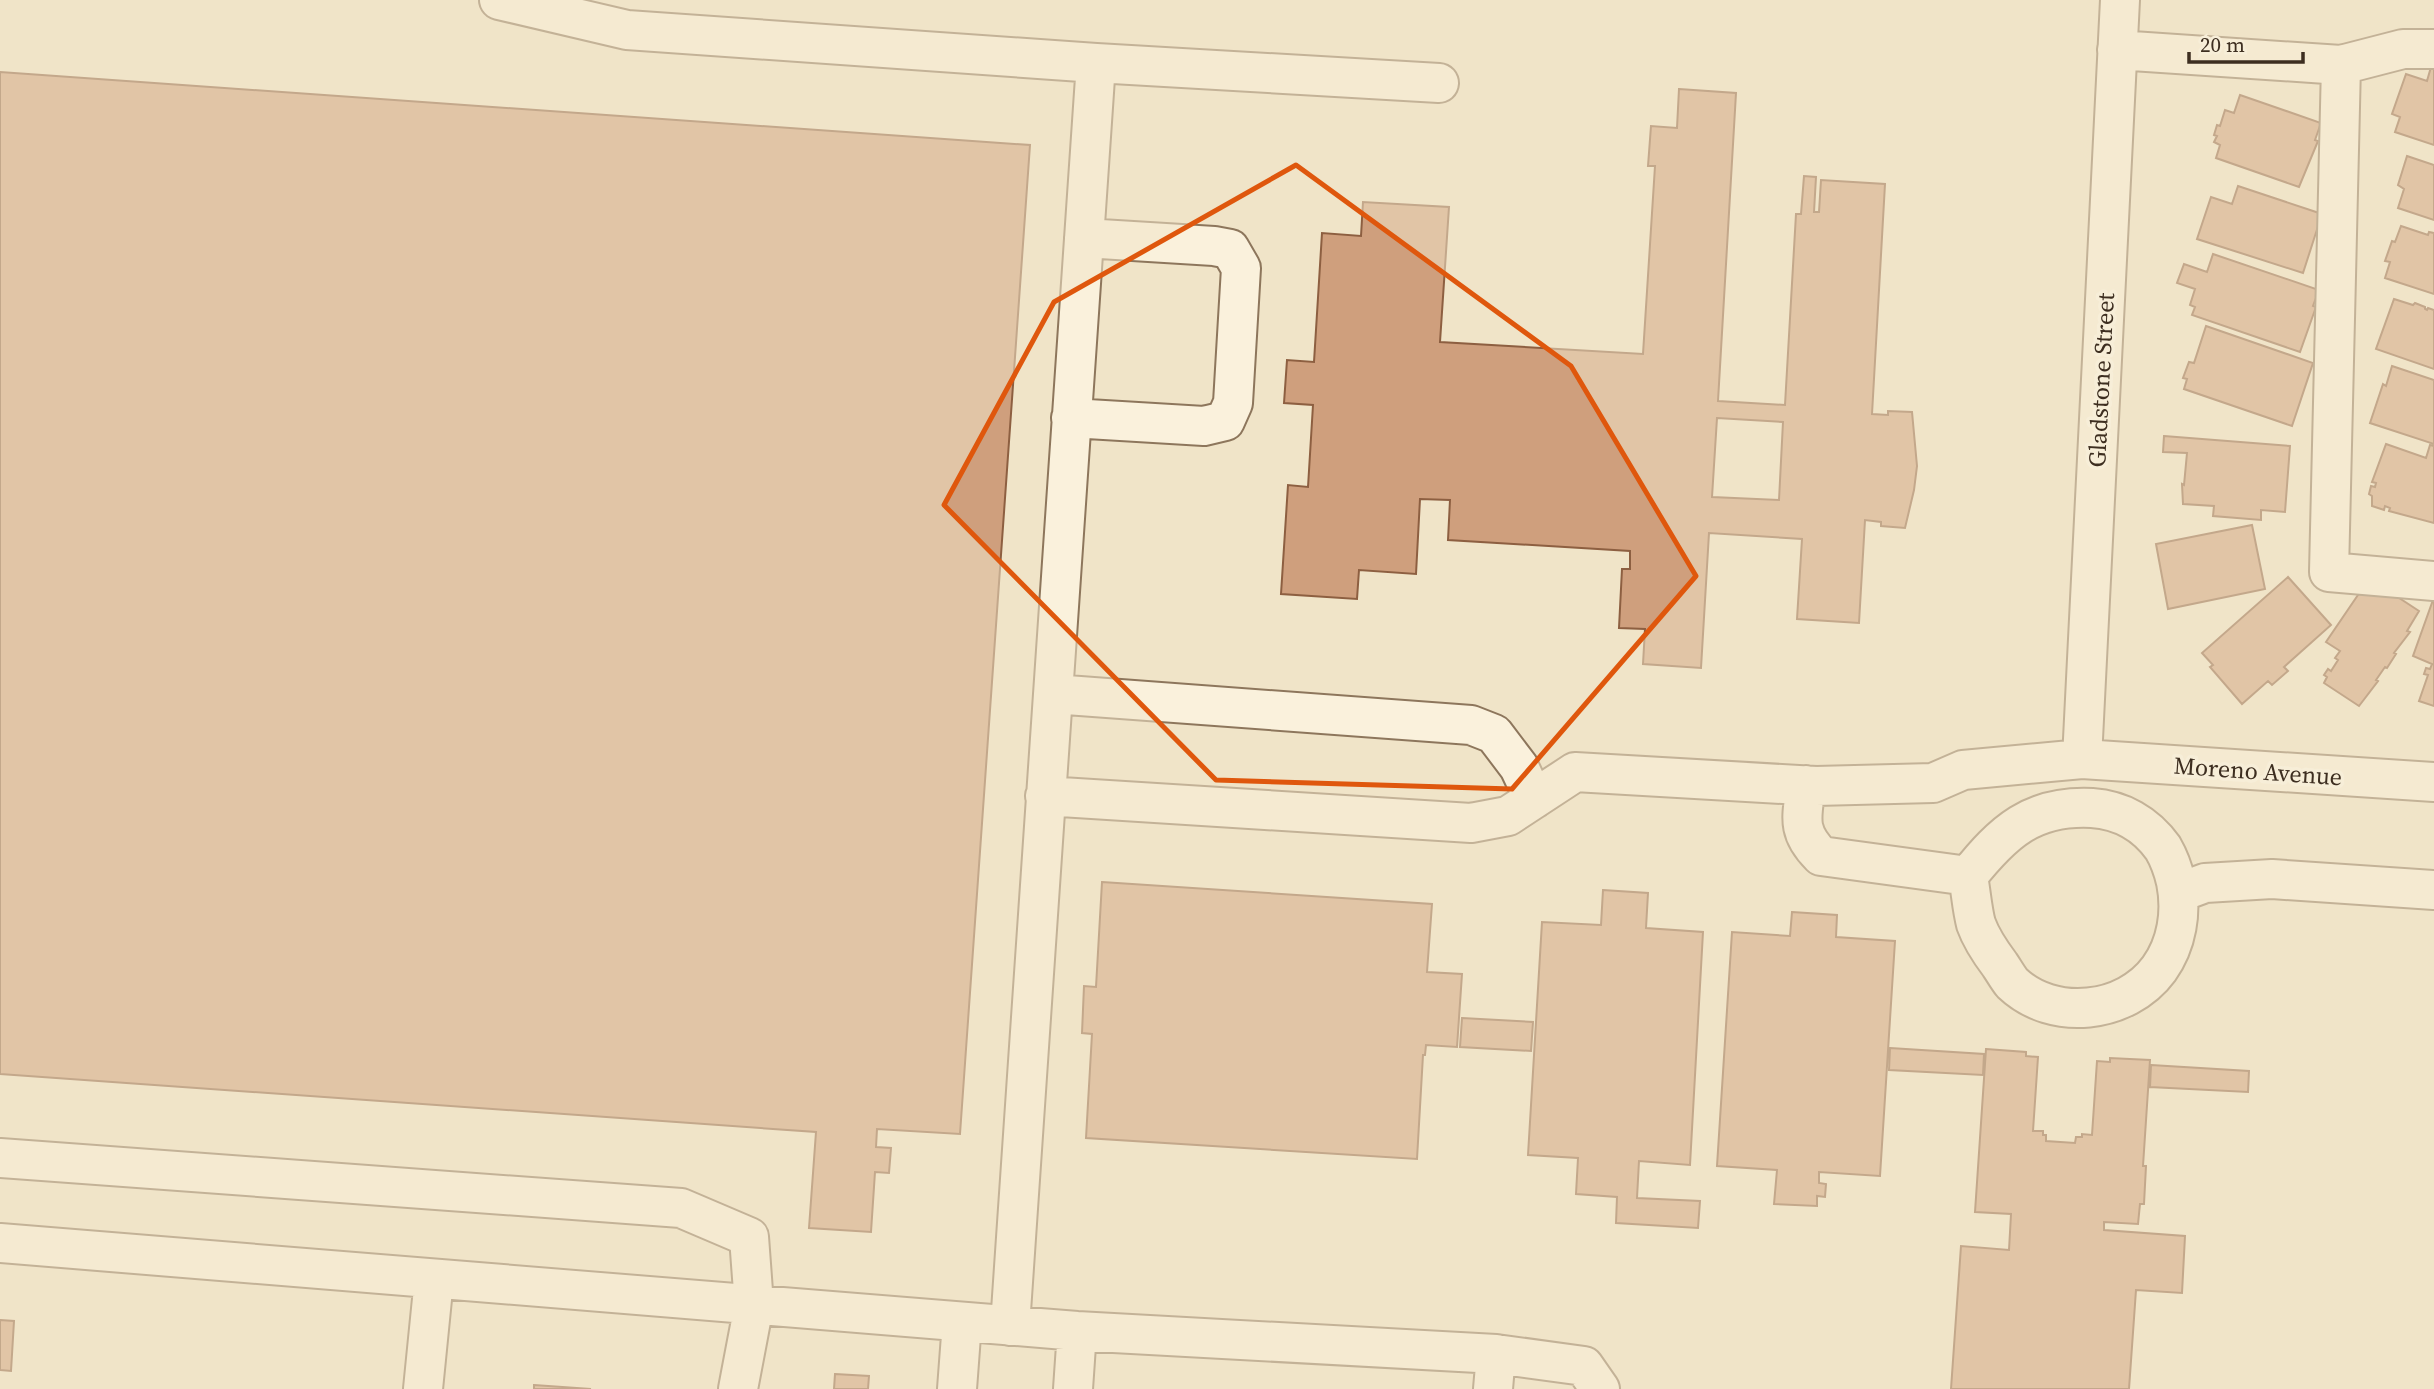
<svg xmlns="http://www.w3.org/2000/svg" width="2434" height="1389" viewBox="0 0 2434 1389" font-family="'Source Serif 4',serif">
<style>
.building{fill:#cf9f7d;stroke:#8d5f41;stroke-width:2;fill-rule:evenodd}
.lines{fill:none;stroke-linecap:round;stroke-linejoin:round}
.minor-casing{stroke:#8d765c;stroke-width:42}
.minor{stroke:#faf1dc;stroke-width:38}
.marked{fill:none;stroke:#df570d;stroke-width:5;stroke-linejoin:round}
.labels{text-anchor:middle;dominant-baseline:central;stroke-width:7;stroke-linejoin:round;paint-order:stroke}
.street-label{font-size:24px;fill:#3d2e20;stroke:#f7eed8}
</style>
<rect width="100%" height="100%" fill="#f0e4c8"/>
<path class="building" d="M2431,67h3v78l-39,-13 5,-15 -8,-3 14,-40 21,7z
M0,72l1030,73 -70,989 -83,-5 -1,18 15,1 -2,25 -14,-1 -4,60 -62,-4 7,-96 -816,-58z
M1679,89l57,4 -18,308 67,4 11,-191h5l3,-38 12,1 -2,35h5l2,-32 64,4 -13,230 16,1v-4l24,1 5,54 -3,24 -9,38 -24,-2v-4l-16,-2 -6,103 -62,-4 5,-80 -93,-6 -8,135 -58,-4 2,-35 -26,-1 3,-59h8v-18l-182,-11 2,-40 -30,-1 -4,75 -57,-4 -2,29 -76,-5 7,-109 20,2 5,-82 -29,-2 3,-43 27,2 8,-129 39,3 2,-34 86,5 -9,135 203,12 12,-188h-7l3,-40 26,2zM1717,418l66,4 -4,78 -67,-3z
M2240,95l81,28 -6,17 3,1 -19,46 -83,-29 4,-13 -6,-3 3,-6 -3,-1 3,-10 3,1 5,-16 9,3z
M2407,156l27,9v55l-36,-12 6,-19 -6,-4z
M2238,186l84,28 -19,59 -106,-34 14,-42 21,7z
M2401,226l27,9 1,-3 5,1v61l-49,-16 5,-16 -5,-1 7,-20 3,1z
M2213,254l106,36 -6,16 3,1 -16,45 -108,-37 3,-8 -5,-2 5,-16 -18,-6 7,-19 23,8z
M2394,299l19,6 2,-2 10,4v2l2,1 1,-2 6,2v59l-58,-20z
M2206,326l107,37 -21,63 -108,-37 3,-10 -4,-1 6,-16 5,1z
M2392,366l42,14v64l-64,-21 13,-39 3,2z
M2164,436l126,10 -5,66 -24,-2v10l-48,-4 1,-10 -31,-2 -1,-20 2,1 3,-32 -24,-1z
M2386,444l40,14 4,-13 4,1v77l-45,-12 1,-3 -5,-2 -1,4 -12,-4v-10l-3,-2 2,-8 4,1 1,-4 -4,-1z
M2252,525l13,64 -97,20 -12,-65z
M2288,577l43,48 -47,42 4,4 -16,14 -4,-4 -26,23 -32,-37 3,-2 -11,-12z
M2360,592l33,2 26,17 -12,20 3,1 -16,21 2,1 -9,14 -2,-1 -9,13 2,1 -19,25 -35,-23 3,-6 -3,-2 4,-6 3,2 7,-11 -3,-2 5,-7 -14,-9z
M2433,600h1v106l-15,-5 9,-26 -4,-1 2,-6 4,1 2,-5 -19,-8z
M1102,882l330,22 -5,68 35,2 -5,73 -31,-2 -1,10h-2l-6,104 -331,-21 6,-104 -10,-1 2,-47 12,1z
M1603,890l45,3 -2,35 57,4 -13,233 -51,-4 -2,37 63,3 -2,27 -82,-5 1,-26 -41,-3 2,-36 -50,-3 14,-233 59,3z
M1792,912l45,3 -1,22 59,4 -15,235 -61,-4v11l7,1 -1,13 -8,-1v10l-43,-2 3,-34 -60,-4 15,-234 58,4z
M1462,1018l71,4 -2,29 -71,-4z
M1890,1048l94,6 -1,21 -94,-5z
M1986,1049l40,3v4l12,1 -5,74h10v4h3v6l29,2 1,-6h6v-3l10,1 5,-74 13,1v-4l40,2 -7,106h3l-2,38h-4l-2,20 -34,-2v8l81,6 -3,57 -46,-3 -7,99h-178l10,-143 48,4 2,-36 -36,-2z
M2151,1065l98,6 -1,21 -98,-5z
M0,1320l14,1 -3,50 -11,-1z
M835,1374l34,2 -1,13h-34z
M534,1385l57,4h-57z"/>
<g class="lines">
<g class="minor-casing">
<path id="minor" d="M499,0l128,30 469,33 343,20
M2117,50l224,15 62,-16h31
M2341,65l-12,507 105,9
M1071,418l133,8 21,-5 8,-18 8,-135 -11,-19 -16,-3 -130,-8
M1053,694l418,31 23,9 25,33 15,32
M2082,759l38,-759
M1806,785c-4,32 -10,46 15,71l147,20c3,16 4,33 8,48 5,14 15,29 24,41 4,6 8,13 12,18 41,39 114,31 147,-14 18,-25 23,-57 17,-87 -3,-13 -6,-22 -13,-34 -17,-24 -42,-38 -71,-40 -60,-3 -89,24 -124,68
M1045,796l426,27 37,-7 67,-44 241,14 117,-3 30,-13 119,-11 352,23
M2178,893l27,-10 67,-4 162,11
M0,1158l681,50 68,29 5,68 -16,84
M0,1243l1077,88 419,23 -3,35
M1010,1326l86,-1263
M1496,1354l88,12 16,23
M423,1389l11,-110
M957,1389l5,-67
M1073,1389l4,-58"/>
</g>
<use href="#minor" class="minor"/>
</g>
<path d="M0 0H2434V1389H0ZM1296,165l275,201 125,210 -184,213 -296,-9 -272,-275 110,-203z" fill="#f0e4c8" fill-opacity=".55" fill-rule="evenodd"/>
<path class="marked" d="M1296,165l275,201 125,210 -184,213 -296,-9 -272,-275 110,-203z"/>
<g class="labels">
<g class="street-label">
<text transform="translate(2101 380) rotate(-87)">Gladstone Street</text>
<text transform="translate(2258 771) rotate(4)">Moreno Avenue</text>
</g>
</g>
<path d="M2189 52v10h114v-10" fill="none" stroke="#3d2e20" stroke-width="3.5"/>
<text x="2200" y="52" font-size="21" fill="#3d2e20" stroke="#f7eed8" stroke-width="5" paint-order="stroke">20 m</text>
</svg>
